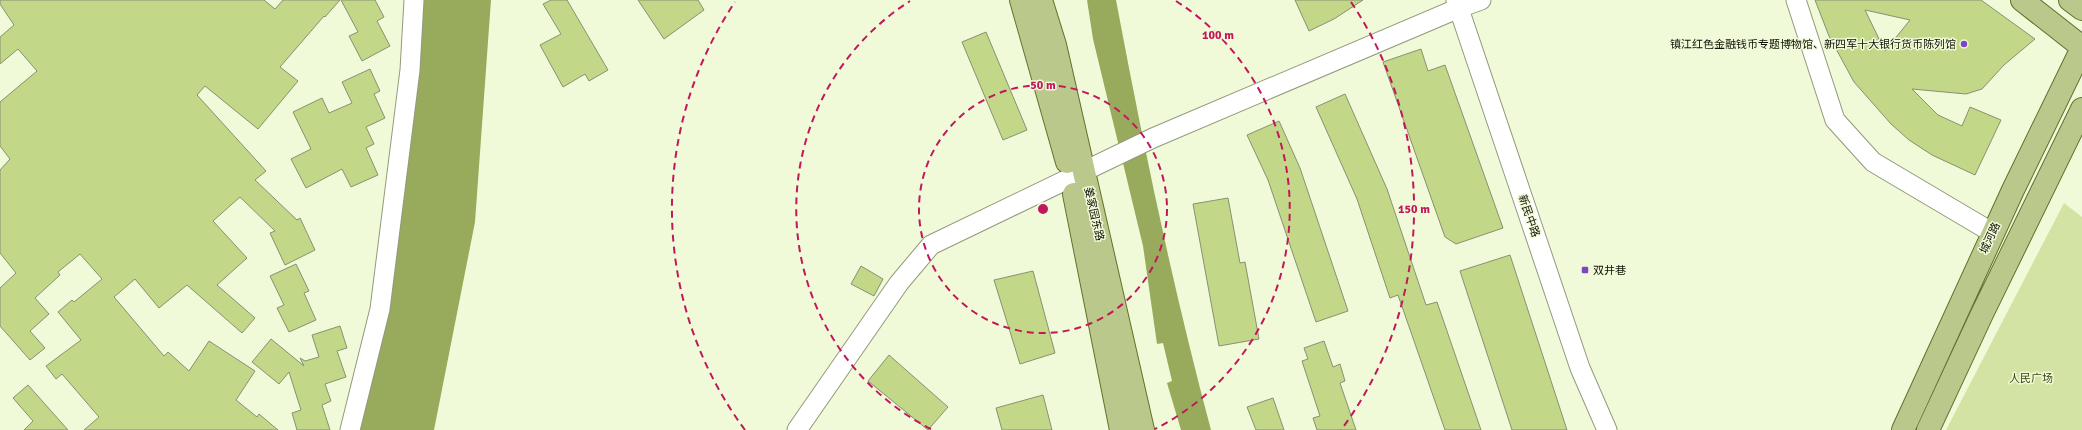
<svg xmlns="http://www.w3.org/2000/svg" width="2082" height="430" viewBox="0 0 2082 430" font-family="Signika,'Noto Sans SC',sans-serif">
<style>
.green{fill:#d2e3a3}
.water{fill:#98ab5d}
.building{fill:#c2d787;stroke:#889172;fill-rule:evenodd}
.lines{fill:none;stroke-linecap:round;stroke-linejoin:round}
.minor-casing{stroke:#919a7b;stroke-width:21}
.major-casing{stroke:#61702b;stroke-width:24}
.minor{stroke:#fff;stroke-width:19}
.major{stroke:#bbc88c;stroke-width:22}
.ring{fill:none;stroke:#c2185b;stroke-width:2;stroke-dasharray:7 5}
.poi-dot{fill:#7c48bf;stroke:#f1fad8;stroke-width:1.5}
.labels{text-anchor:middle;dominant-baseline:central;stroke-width:3;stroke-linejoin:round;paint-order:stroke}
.poi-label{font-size:11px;fill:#0e1106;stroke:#f1fad8;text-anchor:end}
.street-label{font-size:11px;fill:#0e1106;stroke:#f1fad8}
.park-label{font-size:11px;fill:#394509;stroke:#f1fad8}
.centre{fill:#c2185b;stroke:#f1fad8;stroke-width:2}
.ring-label{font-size:12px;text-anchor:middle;font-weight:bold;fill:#c2185b;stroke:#f1fad8;stroke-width:3;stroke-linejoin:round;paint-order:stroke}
</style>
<rect width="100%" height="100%" fill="#f1fad8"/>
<path class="green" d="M2064,203l18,14v213h-136z"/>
<path class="water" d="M422,0h69l-16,222 -41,208h-75l30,-120 27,-213z
M1087,0h29c27,144 57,288 95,430h-30l-14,-47 5,-2 -9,-38 -6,1 -14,-98 -50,-207z"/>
<path class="building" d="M0,0h264l11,9 8,-9h57l-15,17 -1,-1 -44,51 18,14 -40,48 -53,-43 -8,9 69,76 -11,9 42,40 3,-2 15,32 -30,15 -15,-32 5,-2 -35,-34 -27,24 34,37 -30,27 38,33 -13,15 -55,-48 -28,23 -24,-29 -21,18 50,59 4,-4 21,19 20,-30 46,30 -19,29 21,17 2,-3 19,16h-194l15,-13 -37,-43 -6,5 -10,-13 35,-26 -23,-28 14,-12 2,2 28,-23 -22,-25 -22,18 2,3 -25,23 14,16 -19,17 15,17 -15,12 -30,-34v-38l16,-15 -16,-20v-83l10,-11 -10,-13v-44l37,-31 -19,-22 -18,15v-27l14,-12 -14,-21z
M341,0h34l9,17 -7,4 13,25 -28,15 -13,-25 9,-4z
M551,0h16l41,70 -19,11 -4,-7 -22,13 -23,-42 21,-11 -18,-30z
M638,0h60l6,10 -40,29z
M1295,0h68l-29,19 -25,12z
M1815,0h166l54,39 -31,26 -22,24 -16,5 -54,-5 26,26 24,11 8,-19 31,13 -26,55 -43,-20 -23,-15 -18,-16 -37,-42 -25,-46zM1865,10l45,10 -25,31z
M986,32l41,98 -24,10 -41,-98z
M1421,49l7,22 17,-6 58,163 -47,16 -11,-7 -62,-175z
M370,69l10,22 -6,3 11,24 -19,9 8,17 -8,4 12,27 -27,12 -9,-18 -36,19 -15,-29 20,-10 -18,-37 29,-14 7,15 23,-10 -10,-21z
M1345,94l42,95 39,116 11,-3 44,128h-36l-47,-135 -8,3 -33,-99 -41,-92z
M1279,121l21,47 48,143 -32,11 -48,-142 -21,-45z
M1228,198l12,65 5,-1 14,77 -40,7 -26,-142z
M1510,255l57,175h-55l-52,-159z
M296,264l13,27 -5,2 12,27 -27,12 -12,-24 7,-3 -14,-29z
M861,266l22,13 -9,17 -23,-12z
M1033,271l22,82 -35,11 -26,-84z
M340,326l7,22 -10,3 9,26 -21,7 6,17 -9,4 8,25h-33l-5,-17 9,-3 -12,-38 -10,12 -27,-22 19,-23 33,27 -4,-8 5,3 14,-4 -7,-22z
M1324,341l9,26 7,-3 5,17 -5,2 16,47h-39l-4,-12 7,-2 -18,-55 6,-2 -4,-11z
M889,355l59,52 -20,23 -60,-49z
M28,385l40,45h-44l9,-9 -20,-23z
M1043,395l9,35h-50l-6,-22z
M1273,398l11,32h-28l-9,-23z"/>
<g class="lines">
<g class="minor-casing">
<path id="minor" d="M1456,0l124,368 27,62
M1796,0l39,120 38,42 120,71
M350,430l30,-121 30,-239 4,-70
M797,430l102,-147 32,-38 222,-107 306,-130 22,-8"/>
</g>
<g class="major-casing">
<path id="major" d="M1021,0l46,162
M1041,0l14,45 88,385
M2022,0l60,47
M2070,0l12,9
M1074,194l47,236
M1903,430l110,-240 69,-142
M1928,430l54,-116 100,-205"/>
</g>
<use href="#minor" class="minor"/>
<use href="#major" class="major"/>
</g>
<g class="ring">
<circle cx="1043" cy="209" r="124"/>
<path d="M931 429A247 247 0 0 1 910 1M1176 1A247 247 0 0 1 1155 429"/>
<path d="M745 430A371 371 0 0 1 735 2M1351 2A371 371 0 0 1 1341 430"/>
</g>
<g class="poi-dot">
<circle cx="1964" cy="44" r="4"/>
<rect x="1581" y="266" width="8" height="8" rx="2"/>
</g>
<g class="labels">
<g class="poi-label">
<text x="1956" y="44">镇江红色金融钱币专题博物馆、新四军十大银行货币陈列馆</text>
<text x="1593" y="270" text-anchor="start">双井巷</text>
</g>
<g class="street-label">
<text transform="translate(1094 214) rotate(77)">姜家园东路</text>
<text transform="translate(1529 216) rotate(71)">新民中路</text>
<text transform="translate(1990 238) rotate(-65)">城河路</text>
</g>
<g class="park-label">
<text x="2031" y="378">人民广场</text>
</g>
</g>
<circle cx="1043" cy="209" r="6" class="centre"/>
<g class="ring-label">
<text x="1218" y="39">100 m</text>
<text x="1043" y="89">50 m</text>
<text x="1414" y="213">150 m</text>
</g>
</svg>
